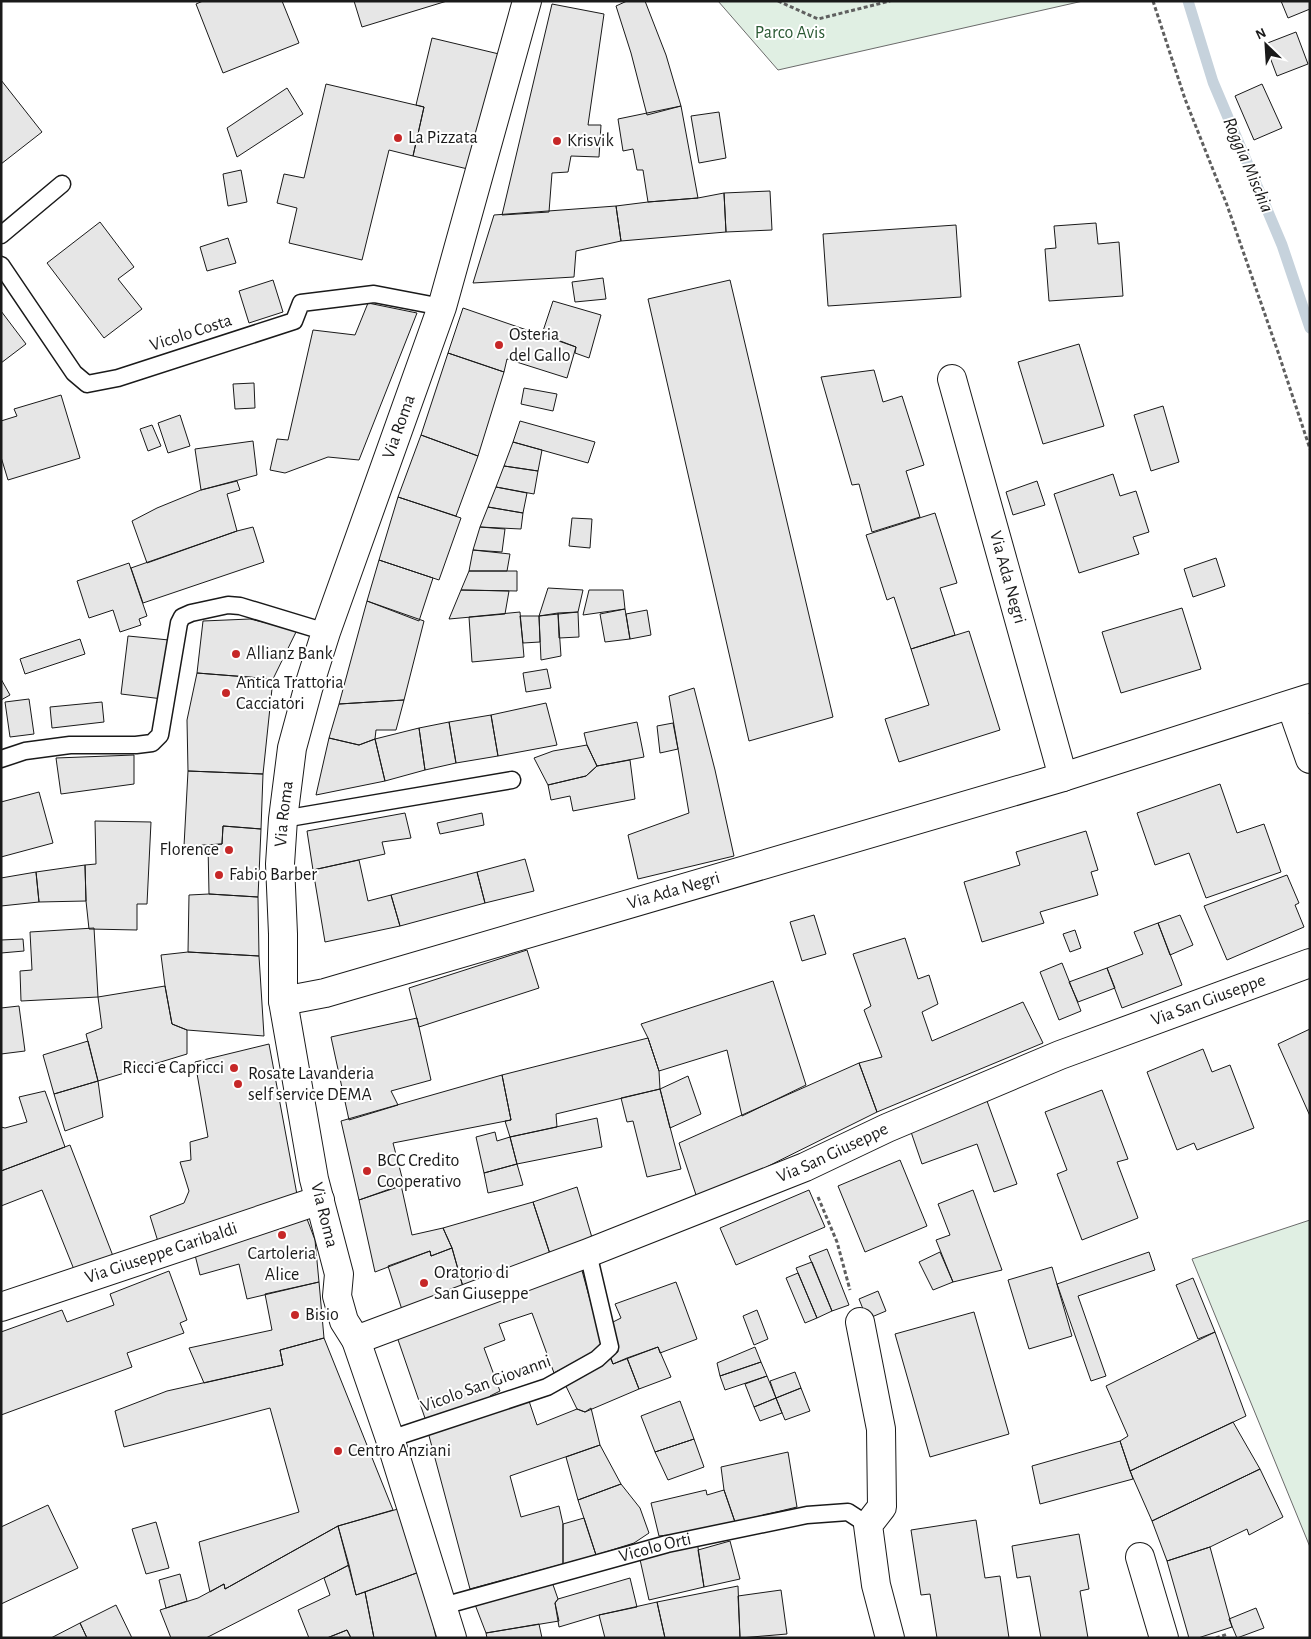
<svg xmlns="http://www.w3.org/2000/svg" width="1311" height="1639" viewBox="0 0 1311 1639" font-family="'Alegreya Sans',sans-serif">
<style>
.green{fill:#e0efe3;stroke:#6a6a6a}
.lines{fill:none;stroke-linecap:round;stroke-linejoin:round}
.stream{stroke:#c6d2dc;stroke-width:11}
.building{fill:#e6e6e6;stroke:#1a1a1a}
.service-casing{stroke:#1a1a1a;stroke-width:19}
.minor-casing{stroke:#1a1a1a;stroke-width:30}
.path{stroke:#5f5f5f;stroke-width:3;stroke-dasharray:4 2.5;stroke-linecap:butt}
.service{stroke:#fff;stroke-width:16}
.minor{stroke:#fff;stroke-width:28}
.poi-dot{fill:#c62828;stroke:#fff;stroke-width:2}
.labels{text-anchor:middle;dominant-baseline:central;stroke-width:4;stroke-linejoin:round;paint-order:stroke}
.park-label{font-size:18px;fill:#2b5a34;stroke:#fff}
.poi-label{font-size:18px;fill:#1a1a1a;stroke:#fff;text-anchor:start}
.street-label{font-size:18px;fill:#1a1a1a;stroke:#fff}
.water-label{font-size:19px;font-style:italic;fill:#1a1a1a;stroke:#fff}
</style>
<rect width="100%" height="100%" fill="#fff"/>
<path class="green" d="M718,1h365l-305,69z
M1310,1220v327l-118,-288z"/>
<g class="lines">
<path class="stream" d="M1188,1l25,81 69,163 28,83"/>
</g>
<path class="building" d="M203,1h79l17,42 -76,30 -27,-69z
M354,1h93l-85,26z
M627,1h18l21,54 15,51 -34,9 -16,-62 -15,-47z
M1281,1h29v8l-22,9z
M552,4l52,10 -16,111h13l-2,32 -28,-1 -3,16 -16,1 -3,39 -47,3z
M1296,32l12,32 -31,12 -12,-32z
M432,38l67,16 -27,116 -59,-14 11,-49 -8,-2z
M1,80l41,52 -41,32z
M326,84l98,23 -11,49 -24,-6 -27,110 -73,-17 8,-35 -20,-5 7,-29 20,4z
M1262,84l20,44 -28,12 -19,-44z
M287,88l16,26 -66,43 -10,-29z
M681,106l17,92 -50,4 -5,-32h-6l-4,-21 -10,2 -5,-32z
M719,112l7,46 -27,5 -8,-47z
M241,170l6,32 -19,4 -5,-32z
M770,191l2,39 -46,2 -2,-39z
M724,193l2,39 -105,9 -5,-35 32,-4 50,-4z
M616,206l5,35 -45,10 -2,26 -101,6 21,-68z
M100,222l34,45 -16,12 24,30 -38,29 -57,-75z
M1096,223l2,21 21,-2 4,54 -74,5 -4,-52 11,-1 -2,-22z
M956,225l5,72 -133,9 -5,-72z
M228,238l8,25 -29,8 -7,-24z
M603,278l3,21 -31,3 -3,-20z
M273,280l10,32 -34,11 -10,-32z
M730,280l103,437 -84,24 -101,-442z
M553,301l48,14 -12,43 -14,-5 1,-6 -34,-13z
M368,303l49,10 -58,147 -31,-3 -43,16 -15,-3 7,-31 11,1 25,-110 42,5z
M463,308l113,39 -9,31 -60,-19 -3,13 -56,-19z
M1,311l25,33 -25,19z
M1079,344l25,82 -61,18 -25,-82z
M448,353l56,19 -26,84 -57,-21z
M874,370l9,32 19,-6 22,69 -18,6 14,46 -48,15 -13,-48 -7,1 -31,-108z
M254,383l1,25 -20,1 -2,-25z
M524,388l33,6 -4,17 -32,-7z
M61,395l19,63 -72,22 -7,-23v-36l16,-5 -3,-7z
M1163,406l16,56 -28,9 -17,-56z
M180,415l10,31 -22,7 -10,-30z
M520,421l75,21 -7,21 -75,-21z
M152,425l9,21 -13,5 -8,-22z
M421,435l57,21 -22,60 -58,-19z
M253,441l4,34 -56,15 -6,-41z
M513,442l29,8 -4,21 -34,-5z
M504,466l34,5 -4,23 -38,-7z
M1113,474l7,22 16,-5 13,41 -16,5 6,17 -60,19 -25,-79z
M237,481l3,9 -13,4 10,37 -90,32 -15,-42 25,-13 44,-18z
M1037,481l8,24 -32,10 -7,-23z
M496,487l31,6 -4,20 -35,-6z
M398,497l63,21 -22,62 -60,-20z
M488,507l35,6 -2,16 -41,-2z
M935,513l22,70 -17,5 15,47 -44,14 -17,-52 -7,3 -21,-65z
M572,518l20,1 -2,29 -21,-2z
M253,527l11,35 -121,41 -12,-35 106,-37z
M480,527l25,2 -3,23 -29,-2z
M473,550l37,4 -3,17h-38z
M1216,558l9,28 -32,11 -9,-28z
M379,560l54,18 -14,43 -52,-20z
M129,563l18,53 -8,3 2,6 -21,7 -7,-22 -24,8 -12,-37z
M469,571h48v20l-56,-1z
M548,588l35,2 -5,22 -39,4z
M461,590l48,1 -4,23 -56,5z
M589,590h34l2,19 -42,6z
M367,601l57,20 -20,79 -65,4z
M1182,608l19,61 -80,24 -19,-61z
M625,609l5,30 -25,3 -5,-28z
M647,610l4,25 -21,4 -4,-25z
M520,612l4,45 -52,5 -3,-45z
M578,612l1,25 -20,1 -1,-25z
M558,613l3,43 -20,4 -2,-44z
M520,616h19l1,26 -17,1z
M250,619l47,11 -24,49 -76,-6 6,-52z
M969,631l31,99 -101,32 -14,-43 44,-14 -18,-56z
M128,636l41,4 -6,59 -42,-5z
M80,639l5,15 -60,20 -5,-15z
M547,669l4,19 -25,4 -3,-19z
M197,673l76,6 -10,95 -75,-3 -1,-51z
M1,679l9,16 -9,5z
M694,688l21,82 19,86 -96,23 -10,-44 61,-22 -20,-117z
M29,699l5,35 -24,3 -5,-35z
M404,700l-8,30h-20l-1,9 -16,6 -30,-7 10,-34z
M102,702l2,20 -52,6 -2,-21z
M546,703l11,42 -59,11 -7,-41z
M491,715l7,41 -42,7 -7,-41z
M449,722l7,41 -31,7 -6,-42z
M637,722l7,35 -47,9 -10,-21 -3,-12z
M673,723l5,26 -18,4 -3,-27z
M419,728l6,42 -40,11 -10,-42z
M329,738l30,7 16,-6 10,42 -69,14z
M587,745l10,21 -11,10 -38,9 -14,-27 19,-7z
M134,755v29l-73,10 -5,-36z
M630,760l5,39 -62,12 -3,-15 -19,4 -3,-15 38,-9 11,-10z
M188,771l75,3 -2,55 -38,-3 -1,18 -38,2z
M1220,784l17,49 27,-9 17,48 -75,26 -17,-45 -34,12 -18,-52z
M39,792l14,51 -52,14v-55z
M405,813l6,25 -29,4 3,12 -72,16 -6,-39z
M482,813l2,12 -44,9 -3,-11z
M95,821l56,1 -4,82h-10v26l-48,-1 -3,-28 -1,-36 11,-1z
M223,826l38,3 -3,68 -49,-3 -1,-49 14,-1z
M1086,831l12,39 -7,2 7,23 -58,17 4,11 -62,19 -18,-60 56,-17 -4,-13z
M525,859l9,32 -49,12 -8,-31z
M359,860l9,41 23,-6 9,31 -75,16 -12,-72z
M85,865l1,36 -47,1 -3,-30z
M36,872l3,30 -38,4v-28z
M477,872l8,31 -85,23 -9,-31z
M1287,875l12,28 -4,2 9,22 -77,33 -23,-54z
M209,894l49,3 1,59 -71,-4 1,-57z
M814,915l12,39 -24,7 -12,-39z
M1180,915l13,30 -23,10 -12,-32z
M1158,923l24,62 -60,23 -15,-40 36,-14 -9,-22z
M94,928l4,69 -77,4 -1,-30 12,-1 -2,-38z
M1075,930l6,18 -11,4 -7,-18z
M905,938l13,41 11,-4 9,29 -16,8 10,29 91,-39 20,41 -166,69 -18,-49 23,-6 -18,-47 7,-4 -18,-52z
M23,939l1,12 -23,2v-13z
M527,950l12,38 -120,39 -10,-39z
M188,952l71,4 5,80 -77,-6 -15,-6 -7,-38 -4,-31z
M1062,963l19,48 -22,9 -19,-48z
M1107,968l8,20 -37,14 -9,-20z
M773,981l33,104 -64,31 -15,-66 -68,21 -11,-33 -7,-14z
M165,986l7,38 15,6v24l-89,27 -12,-47 16,-6 -4,-31z
M19,1006l6,45 -24,3v-46z
M417,1018l14,62 -40,11 7,14 -49,15 -18,-83z
M1310,1029v87l-32,-72z
M648,1038l11,33 1,18 -104,25 1,13 -47,10 -5,-16 6,-1 -9,-45z
M88,1041l10,40 -44,13 -11,-39z
M269,1044l29,156 -138,48 -10,-32 34,-13 5,-12 -9,-29 11,-2 -1,-18 18,-5 -13,-75z
M1203,1049l9,23 18,-7 24,63 -57,22 -3,-7 -17,7 -30,-78z
M859,1063l18,49 -179,89 -19,-58z
M502,1075l9,45 -118,23 11,42 -45,15 -18,-79z
M688,1076l13,38 -31,14 -10,-39z
M98,1081l5,36 -38,14 -11,-37z
M660,1089l21,80 -34,8 -14,-56 -6,1 -6,-24z
M1102,1090l26,69 -11,3 21,56 -56,22 -25,-66 10,-4 -22,-58z
M45,1091l20,56 -64,24v-44l4,1 22,-6 -8,-25z
M987,1101l30,83 -23,8 -17,-48 -55,20 -12,-35z
M597,1118l5,29 -85,17 -7,-27z
M495,1132l2,9 13,-4 7,27 -33,9 -8,-36z
M70,1145l43,111 -38,16 -33,-82 -41,16v-35z
M900,1160l27,66 -62,26 -27,-66z
M517,1164l6,21 -35,8 -4,-20z
M401,1185l11,50 31,-7 9,20 -21,8 -1,-5 -55,21 -16,-72z
M577,1187l16,54 -42,16 -18,-55z
M809,1190l16,37 -89,38 -16,-37z
M973,1190l29,80 -49,12 -17,-42 14,-5 -12,-31z
M533,1202l18,55 -86,37 -13,-46 -9,-20z
M304,1211l11,29 4,42 -72,17 -8,-35 -39,11 -6,-24z
M452,1248l13,46 -61,22 -16,-50 42,-15 1,5z
M827,1249l22,56 -17,6 -23,-55z
M940,1252l13,30 -20,8 -14,-28z
M1149,1252l6,18 -77,26 28,80 -15,5 -34,-97z
M812,1262l20,49 -15,7 -21,-50z
M581,1267l22,80 -49,26 -22,-60 -33,11 6,16 -21,8 16,43 -10,5 3,6 -66,22 -32,-93z
M1052,1267l20,69 -43,13 -21,-69z
M169,1271l18,49 -7,3 4,10 -57,20 5,14 -131,48v-83l61,-22 5,12 47,-17 -4,-11z
M798,1273l19,45 -12,5 -19,-45z
M1193,1278l22,54 -17,7 -22,-54z
M319,1282l5,56 -44,12 3,15 -79,18 -15,-35 83,-18 -7,-36z
M676,1282l21,57 -37,14 -2,-6 -45,17 -4,-9 9,-3 -11,-27 14,-7 -6,-14z
M878,1291l8,20 -19,8 -8,-20z
M757,1310l11,29 -14,6 -11,-29z
M974,1312l35,122 -79,23 -35,-123z
M1215,1332l31,84 -116,55 -10,-30 8,-5 -22,-50z
M324,1338l69,172 -55,16 -113,63 -1,-5 -14,8 -11,-50 100,-30 -29,-104 -146,39 -9,-36 52,-20 116,-26 -3,-15z
M658,1347l13,30 -32,12 -12,-31z
M755,1347l6,15 -41,14 -3,-13z
M611,1358l2,6 14,-6 12,31 -54,23 -8,-3 -14,-29z
M761,1362l6,14 -42,14 -5,-14z
M795,1372l6,16 -25,10 -6,-17z
M767,1376l9,22 -22,9 -9,-23z
M801,1388l9,23 -25,9 -9,-22z
M528,1398l9,27 40,-16 8,3 6,-4 9,37 -90,31 11,41 38,-11 4,18v40l-93,25 -42,-157z
M776,1398l6,15 -22,8 -6,-14z
M680,1401l14,38 -39,13 -14,-36z
M1233,1422l27,47 -108,52 -22,-50z
M694,1439l10,28 -36,13 -13,-28z
M1120,1441l13,38 -93,25 -8,-38z
M600,1445l21,39 -43,16 -12,-43z
M788,1452l9,55 -62,15 -11,-32 -3,-23z
M1260,1469l23,48 -34,18 -2,-6 -37,18 -43,14 -15,-40z
M621,1484l19,24 9,25 -15,10 -38,12 -18,-55z
M706,1490l1,5 17,-5 11,32 -26,9 -50,5 -8,-33z
M48,1505l30,63 -77,36v-77z
M405,1507l17,64 -66,24 -18,-69z
M584,1518l12,37 -33,9v-40z
M976,1520l9,58 15,-2 9,62h-72l-7,-44 -9,1 -10,-65z
M156,1522l13,46 -23,6 -14,-45z
M338,1526l11,39 -143,73h-35l-11,-28 38,-12 26,-14 1,5z
M1079,1534l10,55 -9,2 8,47h-47l-11,-62 -13,2 -5,-32z
M697,1541l7,46 -55,13 -10,-45z
M730,1541l10,38 -36,8 -6,-37z
M1210,1547l22,80 -34,11h-9l-22,-77z
M349,1565l7,30 9,-3 9,46h-23l-4,-8 -20,8h-18l-11,-28 32,-15 -6,-17z
M422,1571l14,67h-62l-9,-46z
M180,1574l7,27 -21,7 -7,-28z
M630,1578l7,29 -38,8 -40,12 -4,-24 3,-4z
M551,1579l7,20 -3,4 4,18 -73,12 -12,-31z
M738,1586l2,52h-75l-8,-36z
M781,1590l6,44 -47,4 -2,-42z
M657,1602l8,36h-60l-6,-23z
M116,1605l16,33h-45l-7,-15z
M1256,1608l8,20 -27,10 -8,-19z
M80,1623l7,15h-36z
M539,1624l3,14h-55l-1,-5z
M347,1630l4,8h-24z"/>
<g class="lines">
<g class="service-casing">
<g id="service">
<path d="M1,235l61,-51"/>
<path d="M1,265l73,108 13,11 31,-6 176,-57 7,-18 73,-9 68,13"/>
<path d="M1,759l24,-8 45,-6h66l16,-2 8,-8 19,-112 3,-6 9,-4 37,-8 12,1 86,26"/>
<path d="M283,819l229,-39"/>
<path d="M390,1439l157,-52 50,-28 13,-12 -22,-94"/>
<path id="s1" d="M443,1606l224,-62 140,-29 41,-3 20,13"/>
</g>
</g>
<g class="minor-casing">
<g id="minor">
<path id="s2" d="M952,379l111,398"/>
<path d="M1291,705l19,54"/>
<path id="s3" d="M283,1001l42,-8 738,-216 247,-79"/>
<path id="s4" d="M1,1307l319,-107"/>
<path d="M860,1322l21,107 1,78 -14,18 8,60 14,53"/>
<path id="s5" d="M356,1340l232,-87 217,-86 82,-39 173,-73 250,-92"/>
<path d="M1140,1557l24,81"/>
<path id="s6" d="M452,1638l-62,-199 -34,-99 -12,-19 -7,-25 2,-22 -25,-95 -31,-178v-67l-3,-70 3,-45 9,-71 16,-59 18,-57 116,-325 85,-306"/>
</g>
</g>
<path class="path" d="M778,1l40,18 72,-18
M1153,1l32,98 42,106 51,147 32,97
M818,1197l19,45 13,48
M1216,1638l12,-4"/>
<use href="#service" class="service"/>
<use href="#minor" class="minor"/>
</g>
<g class="poi-dot">
<circle cx="398" cy="138" r="5"/>
<circle cx="557" cy="141" r="5"/>
<circle cx="499" cy="345" r="5"/>
<circle cx="236" cy="654" r="5"/>
<circle cx="226" cy="693" r="5"/>
<circle cx="229" cy="850" r="5"/>
<circle cx="219" cy="875" r="5"/>
<circle cx="234" cy="1068" r="5"/>
<circle cx="238" cy="1084" r="5"/>
<circle cx="367" cy="1171" r="5"/>
<circle cx="282" cy="1235" r="5"/>
<circle cx="424" cy="1283" r="5"/>
<circle cx="295" cy="1315" r="5"/>
<circle cx="338" cy="1451" r="5"/>
</g>
<g class="labels">
<g class="park-label">
<text x="790" y="33">Parco Avis</text>
</g>
<g class="poi-label">
<text x="408" y="138">La Pizzata</text>
<text x="567" y="141">Krisvik</text>
<text x="509" y="335">Osteria<tspan x="509" dy="21">del Gallo</tspan></text>
<text x="246" y="654">Allianz Bank</text>
<text x="236" y="683">Antica Trattoria<tspan x="236" dy="21">Cacciatori</tspan></text>
<text x="219" y="850" text-anchor="end">Florence</text>
<text x="229" y="875">Fabio Barber</text>
<text x="224" y="1068" text-anchor="end">Ricci e Capricci</text>
<text x="248" y="1074">Rosate Lavanderia<tspan x="248" dy="21">self service DEMA</tspan></text>
<text x="377" y="1161">BCC Credito<tspan x="377" dy="21">Cooperativo</tspan></text>
<text x="282" y="1254" text-anchor="middle">Cartoleria<tspan x="282" dy="21">Alice</tspan></text>
<text x="434" y="1273">Oratorio di<tspan x="434" dy="21">San Giuseppe</tspan></text>
<text x="305" y="1315">Bisio</text>
<text x="348" y="1451">Centro Anziani</text>
</g>
<g class="street-label">
<text transform="translate(191 333) rotate(-18)">Vicolo Costa</text>
<text stroke="none"><textPath href="#s6" startOffset="1255">Via Roma</textPath></text>
<text stroke="none"><textPath href="#s2" startOffset="206">Via Ada Negri</textPath></text>
<text stroke="none"><textPath href="#s6" startOffset="850">Via Roma</textPath></text>
<text stroke="none"><textPath href="#s3" startOffset="406">Via Ada Negri</textPath></text>
<text stroke="none"><textPath href="#s5" startOffset="918">Via San Giuseppe</textPath></text>
<text stroke="none"><textPath href="#s5" startOffset="512">Via San Giuseppe</textPath></text>
<text transform="translate(324 1215) rotate(76)">Via Roma</text>
<text stroke="none"><textPath href="#s4" startOffset="169">Via Giuseppe Garibaldi</textPath></text>
<text transform="translate(486 1384) rotate(-20)">Vicolo San Giovanni</text>
<text stroke="none"><textPath href="#s1" startOffset="220">Vicolo Orti</textPath></text>
</g>
<g class="water-label">
<text transform="translate(1248 165) rotate(67)">Roggia Mischia</text>
</g>
</g>
<rect width="1311" height="1639" fill="none" stroke="#1a1a1a" stroke-width="5"/>
<g transform="translate(1266 45) rotate(335)" stroke="#ffffff" stroke-width="4" paint-order="stroke">
<path d="M0-4L9 19L0 12L-9 19Z" fill="#1a1a1a"/>
<text y="-8" font-size="14" font-weight="bold" text-anchor="middle" fill="#1a1a1a">N</text>
</g>
</svg>
